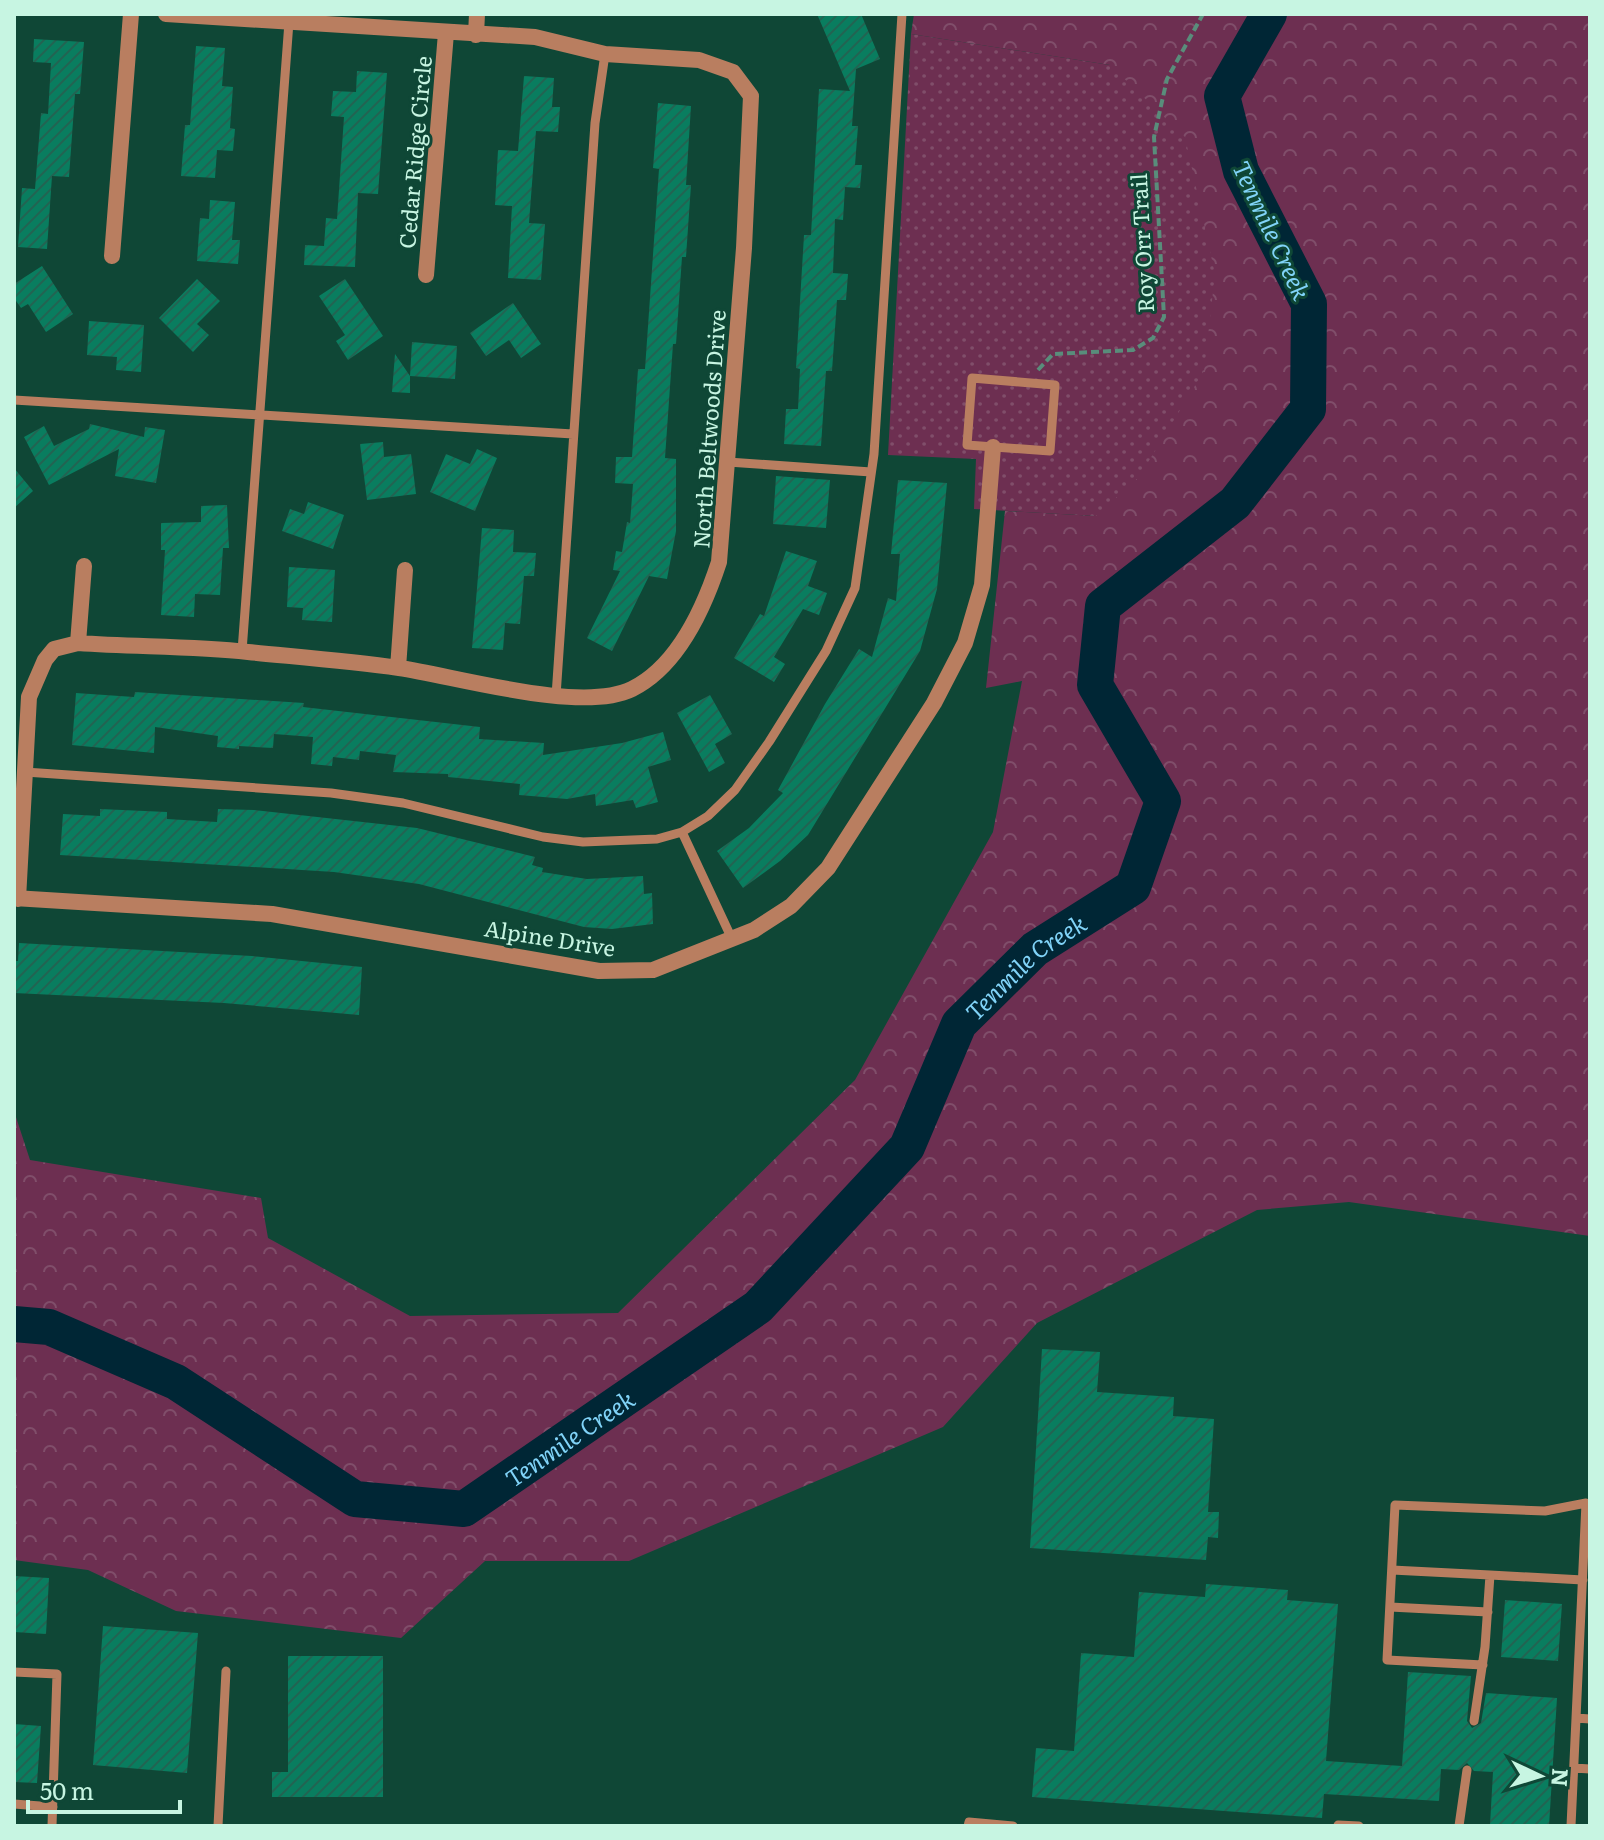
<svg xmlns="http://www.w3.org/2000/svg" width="1604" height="1840" viewBox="0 0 1604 1840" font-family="Literata,serif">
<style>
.forest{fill:url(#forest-crowns)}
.park{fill:url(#park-dots)}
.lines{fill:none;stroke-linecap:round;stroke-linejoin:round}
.river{stroke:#002635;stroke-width:36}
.building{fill:url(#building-hatch)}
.path{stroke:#598d7b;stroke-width:4;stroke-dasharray:8 4;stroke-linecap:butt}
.lane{stroke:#b97e60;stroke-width:9}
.street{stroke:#b97e60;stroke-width:16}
.labels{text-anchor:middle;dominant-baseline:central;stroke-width:6;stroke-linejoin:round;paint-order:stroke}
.street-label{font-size:22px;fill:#c7f5e2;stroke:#0f4736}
.water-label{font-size:24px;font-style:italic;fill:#80d3f8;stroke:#0f4736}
</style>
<defs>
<pattern id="forest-crowns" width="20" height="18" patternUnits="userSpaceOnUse" patternTransform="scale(2)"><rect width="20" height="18" fill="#6d2f51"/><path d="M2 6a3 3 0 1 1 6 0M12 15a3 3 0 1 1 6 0" fill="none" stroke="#804e6a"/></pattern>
<pattern id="park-dots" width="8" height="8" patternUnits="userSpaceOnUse" patternTransform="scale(2)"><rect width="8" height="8" fill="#6d2f51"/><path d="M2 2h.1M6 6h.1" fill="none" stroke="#804e6a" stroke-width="1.8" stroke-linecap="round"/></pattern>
<pattern id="building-hatch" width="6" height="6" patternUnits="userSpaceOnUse" patternTransform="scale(2)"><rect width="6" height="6" fill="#097d5f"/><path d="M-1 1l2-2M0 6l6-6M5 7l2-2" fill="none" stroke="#226452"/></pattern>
</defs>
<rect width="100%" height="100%" fill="#0f4736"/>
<path class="forest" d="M914,14h676v1222l-241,-34 -92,8 -220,113 -94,104 -314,134h-144l-84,77 -225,-27 -88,-41 -74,-10v-449l16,49 231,38 7,40 142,78 208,-3 237,-233 138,-248 29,-151 -36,7 19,-177 91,5 14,-451 -199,-31z"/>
<path class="park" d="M911,34l199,31 75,72 30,137 -11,97 -65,106 -43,39 -122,-7 2,-50 -88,-4z"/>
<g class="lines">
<path class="river" id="s1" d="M14,1324l35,3 127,55 179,117 109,10 294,-202 149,-160 52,-123 76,-75 98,-62 30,-86 -68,-116 8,-79 132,-103 73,-94 1,-105 -68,-133 -19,-75 47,-82"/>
</g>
<path class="building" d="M817,14h44l19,45 -24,10 -4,57h6l-3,39h7l-2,23 -15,-1 -2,33 -8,-1 -2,54 15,1 -2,26h-9l-5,71h-6l-5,75 -37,-2 2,-35h12l2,-40 -4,-1 8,-133h7l8,-146 31,2z
M34,39l50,3 -4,52h-5l-6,83 -17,-1 -5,73 -29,-2 4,-59 13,1 6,-76 7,1 3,-51 -18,-1z
M196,46l29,2 -3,38 11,1 -3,41 5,1 -2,22 -16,-1 -2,28 -34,-2 4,-51h5z
M357,71l30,2 -9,121 -20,-1 -3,74 -51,-2 1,-20 19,1 2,-28 11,1 7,-102 -13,-1 2,-25 23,1z
M524,76l30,2 -2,29h8l-2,25 -22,-1 -7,92 16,1 -4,56 -33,-2 4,-72 -17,-1 3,-55 20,1z
M658,103l33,3 -5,79h5l-5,72h-4l-6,87h-3l-8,114 11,1v72l-9,48 -18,-3 -37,75 -25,-13 33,-67 -7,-1 3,-19 6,1 5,-30 3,1 3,-39 -18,-1 1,-26h16l6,-88h7l14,-200 -6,-1z
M210,200l25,2 -3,38h8l-2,24 -41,-3 3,-43 9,1z
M42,266l31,48 -27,18 -18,-28 -7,4 -7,-10v-14z
M197,279l23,22 -23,23 12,11 -16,17 -34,-34z
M345,279l38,57 -35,24 -12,-19 9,-6 -26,-39z
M513,303l28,41 -20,14 -12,-18 -23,16 -16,-23z
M89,321l55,4 -3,47 -25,-2 1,-13 -30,-2z
M412,342l45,4 -2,33 -45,-3v17l-18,-1 3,-38 15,22z
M90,424l54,13 1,-10 20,3 -9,53 -41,-7 4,-27 -70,36 -25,-48 20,-11 10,20 35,-17z
M383,442l1,15 27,-3 5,40 -49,6 -7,-56z
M477,449l20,9 -22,53 -45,-19 16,-38 24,10z
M14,468l19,23 -19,17z
M776,476l54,4 -4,48 -53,-4z
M898,480l49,3 -10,106 -17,62 -112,184 -28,26 -37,27 -26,-37 32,-23 34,-35 -5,-3 47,-86 34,-55 13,8 16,-59 8,3 4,-47h-9z
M308,502l36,13 -11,34 -51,-18 8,-22 14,5z
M227,505l2,43h-6l-3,47 -25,-1 -1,23 -33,-2 4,-65h-4v-27l40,-1v-16z
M482,528l32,2 -1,22 23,1 -2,23h-10l-4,48 -15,-1 -2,27 -31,-2z
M786,551l31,10 -9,25 19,7 -8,22 -16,-6 -29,48 11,7 -11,18 -40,-24 26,-44 4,2z
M289,567l46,3 -3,52 -30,-2 1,-12 -16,-1z
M135,692l169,11 -1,4 177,20 -1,12 65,4 -1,12 79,-12 41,-11 8,28 -23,7 10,35 -22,6 -3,-8 -37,6 -1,-12 -28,5 -48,-4 1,-11 -72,-7v-3l-55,-2 3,-17 -36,-4 -1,9 -26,-3 -1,9 -21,-2 2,-27 -39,-3 -1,14 -34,-2v3l-22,-2 1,-11 -63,-9 -1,26 -82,-8 4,-52 58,4z
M710,695l22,39 -17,10 10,19 -16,9 -32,-59z
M100,809l67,3v7l50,3 1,-13 36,1 163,18 118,29 -3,8 11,3 -1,4 45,7 56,-3 1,18 8,-1 1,31 -41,5 -28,-2 -165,-43 -85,-12 -274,-17 3,-41 37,2z
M19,943l233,13 110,11 -3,48 -135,-12 -210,-10v-32h4z
M1042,1349l58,3 -3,40 77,5 -1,19 41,3 -6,93h11l-1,26 -10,-1 -2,23 -176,-12z
M14,1576l35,2 -3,56 -32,-2z
M1206,1584l82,6 -1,10 51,4 -12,157 76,5 6,-94 63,4 -4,45 5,7 9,-5 5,-30 71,5 -8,128 -59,-1 3,-53 -19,-1 -7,-8 -8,7 -18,-1 -2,32 -115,-7 -2,24 -290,-21 4,-49 38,3 7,-98 53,4 5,-65 66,5z
M1505,1600l57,4 -4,57 -57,-4z
M103,1626l95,7 -11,140 -94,-8z
M288,1656h95v141h-111v-25h16z
M14,1724l27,2 -4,57 -23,-1z"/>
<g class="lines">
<path class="path" d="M1038,370l15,-16 80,-4 20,-12 11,-21 -10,-180 13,-58 36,-65"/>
<path class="lane" d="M972,378l83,7 -5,66 -83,-6z
M14,400l559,34
M728,462l143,10
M242,651l47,-629
M556,696l39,-573 10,-69
M25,772l306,21 72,10 140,34 40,5 74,-3 25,-7 26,-16 27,-26 34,-48 57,-91 29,-63 19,-134 28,-440
M682,832l50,107
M1392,1570l98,5
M1390,1607l98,5
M1483,1665l-96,-5 8,-155 150,6 41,-8
M14,1672l43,2 -5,152
M1576,1718l14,1
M1474,1721l11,-74 5,-72 93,5
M1574,1768l16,1
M14,1804l39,3
M1338,1825l21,1
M218,1826l8,-155
M968,1826l1,-4 44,4
M1459,1826l8,-56
M1571,1826l15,-323 4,1"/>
<path class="street" d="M476,35l1,-21
M112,256l19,-242
M426,275l20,-242
M78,643l6,-77
M398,668l7,-98
M14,898l258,16 327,57 54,-1 101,-40 37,-24 37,-38 106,-165 31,-60 17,-58 11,-138
M18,899l11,-202 16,-37 9,-11 24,-6c57,4 114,3 170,9 50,5 101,9 151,16 56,8 182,46 233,21 46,-23 72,-81 87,-127l25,-314 7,-152 -18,-24 -34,-12 -94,-6 -70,-17 -369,-23"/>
</g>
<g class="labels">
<g class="street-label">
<text transform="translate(414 152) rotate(-85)">Cedar Ridge Circle</text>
<text transform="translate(1141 243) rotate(-93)">Roy Orr Trail</text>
<text transform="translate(708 429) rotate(-86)">North Beltwoods Drive</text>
<text transform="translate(550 937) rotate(9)">Alpine Drive</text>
</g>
<g class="water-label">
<text transform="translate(1273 230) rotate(65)">Tenmile Creek</text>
<text stroke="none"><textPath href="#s1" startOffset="1294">Tenmile Creek</textPath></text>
<text stroke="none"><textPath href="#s1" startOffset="624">Tenmile Creek</textPath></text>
</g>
</g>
<rect width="1604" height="1840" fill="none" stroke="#c7f5e2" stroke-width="32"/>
<g transform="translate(1540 1776) rotate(94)" stroke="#0f4736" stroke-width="6" paint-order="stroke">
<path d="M0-6L14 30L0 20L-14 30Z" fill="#c7f5e2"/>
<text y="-12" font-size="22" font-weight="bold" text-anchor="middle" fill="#c7f5e2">N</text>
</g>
<path d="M28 1800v12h152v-12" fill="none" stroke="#c7f5e2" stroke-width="4"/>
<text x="40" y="1800" font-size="24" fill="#c7f5e2" stroke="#0f4736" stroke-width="6" paint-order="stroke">50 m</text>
</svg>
